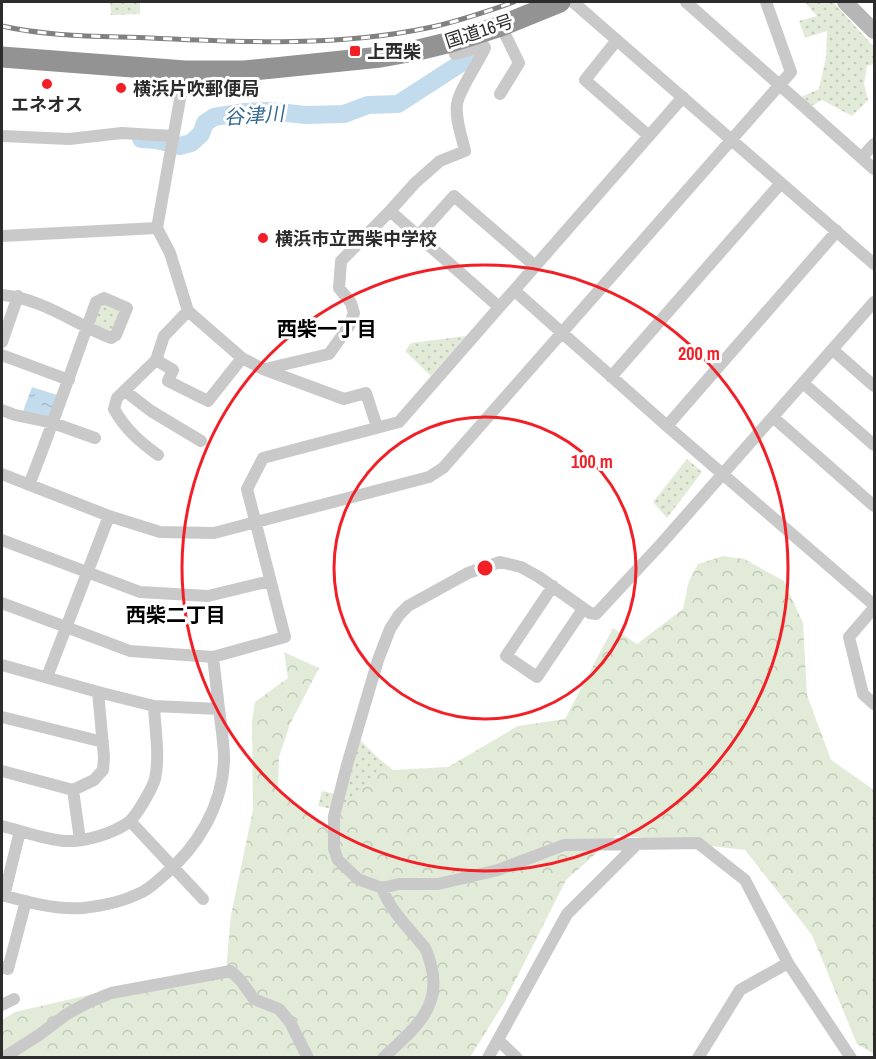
<svg xmlns="http://www.w3.org/2000/svg" width="876" height="1059" viewBox="0 0 876 1059" font-family="'Archivo Narrow','Noto Sans JP',sans-serif">
<style>
.forest{fill:url(#forest-crowns)}
.park{fill:url(#park-dots)}
.water{fill:url(#water-ripples)}
.lines{fill:none;stroke-linecap:round;stroke-linejoin:round}
.river{stroke:#c2dbed;stroke-width:18}
.street{stroke:#c9c9c9;stroke-width:12}
.secondary{stroke:#b6b6b6;stroke-width:16}
.highway{stroke:#939393;stroke-width:21}
.rail-casing{stroke:#818181;stroke-width:5}
.rail{stroke:#fff;stroke-width:3;stroke-dasharray:9;stroke-linecap:butt}
.ring{fill:none;stroke:#f21f27;stroke-width:3}
.poi-dot{fill:#f21f27;stroke:#fff;stroke-width:2}
.labels{text-anchor:middle;dominant-baseline:central;stroke-width:6;stroke-linejoin:round;paint-order:stroke}
.street-label{font-size:18px;fill:#2c2c2c;stroke:#fff}
.poi-label{font-size:18px;font-weight:bold;fill:#2c2c2c;stroke:#fff;text-anchor:start}
.water-label{font-size:20px;font-style:italic;fill:#356b93;stroke:#fff}
.neighbourhood-label{font-size:20px;font-weight:bold;fill:#000;stroke:#fff}
.centre{fill:#f21f27;stroke:#fff;stroke-width:3}
.ring-label{font-size:18px;text-anchor:middle;font-weight:bold;fill:#f21f27;stroke:#fff;stroke-width:6;stroke-linejoin:round;paint-order:stroke}
</style>
<defs>
<pattern id="forest-crowns" width="20" height="18" patternUnits="userSpaceOnUse" patternTransform="scale(1.5)"><rect width="20" height="18" fill="#e1ebd8"/><path d="M2 6a3 3 0 1 1 6 0M12 15a3 3 0 1 1 6 0" fill="none" stroke="#c1caba"/></pattern>
<pattern id="park-dots" width="8" height="8" patternUnits="userSpaceOnUse" patternTransform="scale(1.5)"><rect width="8" height="8" fill="#e1ebd8"/><path d="M2 2h.1M6 6h.1" fill="none" stroke="#c1caba" stroke-width="1.8" stroke-linecap="round"/></pattern>
<pattern id="water-ripples" width="26" height="14" patternUnits="userSpaceOnUse" patternTransform="scale(1.5)"><rect width="26" height="14" fill="#c2dbed"/><path d="M2 4q2-2 4 0t4 0M15 11q2-2 4 0t4 0" fill="none" stroke="#a7bccb"/></pattern>
</defs>
<rect width="100%" height="100%" fill="#fff"/>
<path class="forest" d="M723,556l21,3 40,22 19,42 4,72 24,65 43,30v264l-17,-10 -45,-109 -67,-85 -128,-15 -51,45 -62,123 -34,54h-468v-37l13,-8 143,-33 68,-9 5,-55 22,-105 -1,-89 3,-19 33,-24 -4,-26 35,16 -29,56 -11,33 -1,33 54,43 30,-88 31,25 55,-3 70,-41 47,-7 48,-91 24,16 46,-35 6,-28 9,-17z"/>
<path class="park" d="M110,2h30v12l-29,1z
M805,2h28l41,45v17l-7,2 -3,18 4,16 -16,16 -30,-16 -11,6 -10,-9 18,-8 7,-32 1,-26 -22,7 -6,-17 18,-5z
M102,303l19,8 -10,23 -19,-8z
M466,336l-35,40 -26,-25 6,-8z
M687,459l15,13 -35,46 -14,-16z
M357,737l28,28 -48,45 -19,-4 4,-15 18,4z"/>
<path class="water" d="M32,387l25,8 -7,21 -3,2 -25,-4z"/>
<g class="lines">
<path class="river" d="M141,139l16,1 23,6 11,-3 10,-9 4,-11 9,-6 31,-5 24,-1 36,4 39,-1 24,-9 30,-1 71,-46"/>
<path class="street" d="M573,2l301,262
M686,2l188,167
M617,40l-32,40 64,56
M185,71l-28,157 13,25 18,58 54,47 21,11 81,30 22,-6 11,34
M500,94l19,-31 -18,-37
M2,136l67,3 53,-6 50,3
M862,157l12,-13
M390,211l25,-28 25,-22 25,-10c-3,-14 -10,-32 -8,-47 2,-14 21,-41 28,-56l-1,-2 -29,8 -4,-12
M2,236l155,-8
M418,236l36,-40 81,70
M515,291l152,135 207,179
M2,295c39,3 73,29 109,43l5,-3 11,-27 -23,-10 -8,4c-22,61 -43,122 -67,183
M2,342l16,-46
M833,350l41,36
M2,355l67,25
M156,360l17,10 -5,11 40,20 34,-43
M265,369l64,-15 20,-28 5,-13 -3,-10 -12,-15 2,-27 49,-50 109,96
M611,377l170,-194
M803,383l71,62
M125,391l26,20 50,30
M2,410l13,5 38,8 42,15
M774,418l100,88
M667,426l170,-195
M158,455c-18,-13 -33,-26 -44,-46l3,-11 39,-38 8,-24 24,-25
M2,474l107,42 51,16 54,1 215,-56 14,-9 348,-396 -25,-70
M2,540l138,52 68,4 62,-15
M553,586l-47,70 31,21 46,-68
M2,603l128,48 83,6 72,-20 -38,-148 16,-31 136,-36 284,-325
M874,608l-25,29 14,57 11,10
M2,665l96,27 56,14 65,3 -6,-52
M47,677l62,-161
M2,717l101,25
M2,771l71,19 21,-10 9,-10 1,-13 -6,-65
M73,790l7,50
M130,821l73,78
M2,826c20,5 41,13 62,15 21,1 48,-7 65,-19 8,-7 23,-33 26,-43 5,-23 0,-50 -1,-73
M382,888c9,24 27,40 43,60 3,5 4,11 6,17 12,44 -20,66 -48,93
M2,895c25,7 54,15 81,13 18,-2 41,-7 57,-15 8,-3 16,-11 22,-16 35,-29 61,-71 62,-118 0,-16 -3,-34 -5,-50
M4,896l16,-65
M2,967l6,2 18,-68
M2,1005l12,-6
M498,1040l19,18
M3,1058l36,-23 28,-21 22,-12 22,-9 120,-22 10,10 13,18 25,10 11,13 18,36
M488,1058l79,-144 69,-69
M698,1058l42,-68 48,-27
M851,1058l-63,-95 -43,-83 -47,-37 -134,2 -66,25 -60,14h-39l-17,4 -24,-9 -20,-19 -4,-11v-33l13,-51 31,-105 12,-31 9,-14 9,-9 60,-33 32,-11 21,5 18,10 51,36 6,1 65,-70 213,-242"/>
<path class="secondary" d="M845,2l29,29"/>
<path class="highway" d="M2,57l183,14h59l137,-14 33,-6 37,-9 50,-16 59,-24"/>
<g class="rail-casing">
<path id="rail" d="M2,26c48,11 99,10 149,12 91,4 186,9 276,-10 30,-6 58,-16 87,-26"/>
</g>
<use href="#rail" class="rail"/>
</g>
<g class="ring">
<circle cx="485" cy="568" r="151"/>
<circle cx="485" cy="568" r="303"/>
</g>
<g class="poi-dot">
<rect x="349" y="45" width="12" height="12" rx="3"/>
<circle cx="47" cy="84" r="6"/>
<circle cx="121" cy="88" r="6"/>
<circle cx="263" cy="238" r="6"/>
</g>
<g class="labels">
<g class="street-label">
<text transform="translate(479 31) rotate(-18)">国道16号</text>
</g>
<g class="poi-label">
<text x="367" y="51">上西柴</text>
<text x="133" y="88">横浜片吹郵便局</text>
<text x="47" y="104" text-anchor="middle">エネオス</text>
<text x="275" y="238">横浜市立西柴中学校</text>
</g>
<g class="water-label">
<text transform="translate(254 115) rotate(-4)">谷津川</text>
</g>
<g class="neighbourhood-label">
<text x="327" y="328">西柴一丁目</text>
<text x="176" y="614">西柴二丁目</text>
</g>
</g>
<circle cx="485" cy="568" r="9" class="centre"/>
<g class="ring-label">
<text x="699" y="360">200 m</text>
<text x="592" y="468">100 m</text>
</g>
<rect width="876" height="1059" fill="none" stroke="#2c2c2c" stroke-width="6"/>
</svg>
